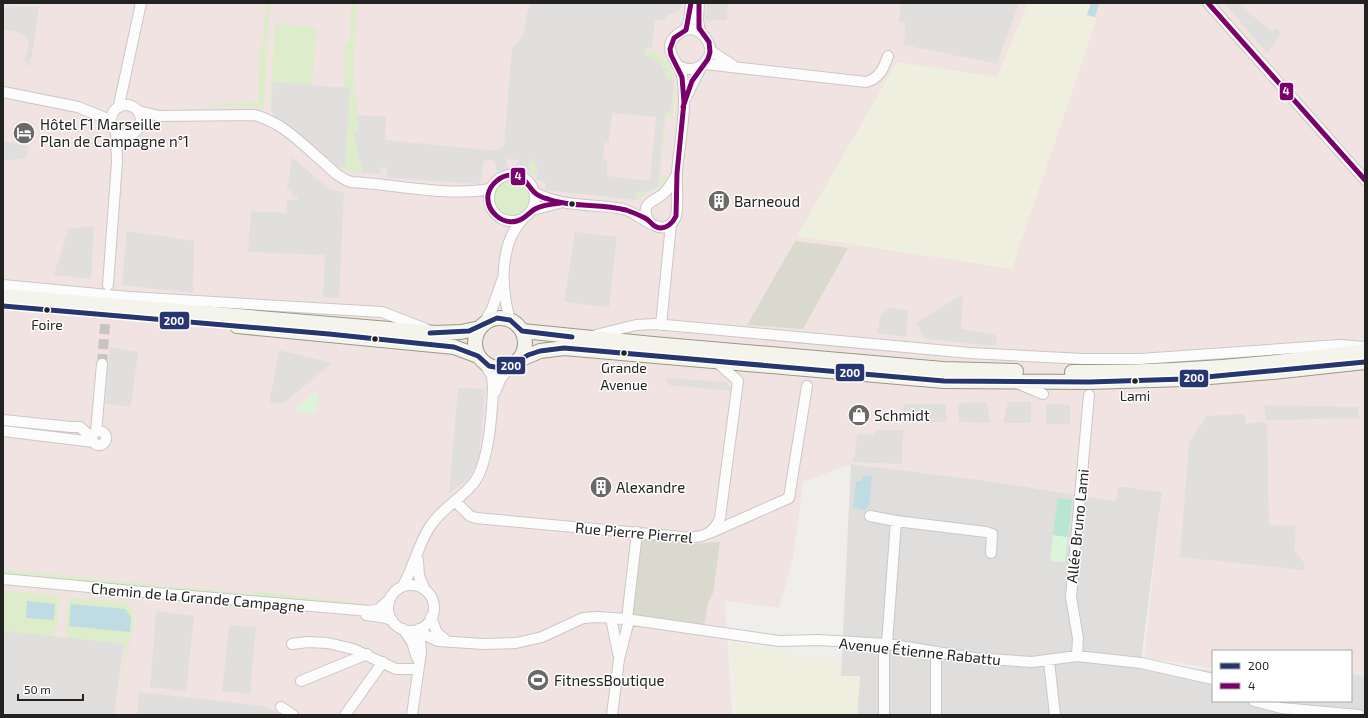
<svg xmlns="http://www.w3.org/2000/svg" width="1368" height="718" viewBox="0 0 1368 718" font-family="'Exo 2',sans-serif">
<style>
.residential{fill:#dfdedc}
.commercial{fill:#f1e3e1}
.construction{fill:#d9d9cd}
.farmland{fill:#efefdf}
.grass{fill:#ddeccb}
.park{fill:#daf5da}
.pitch{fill:#b7e6d2}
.parking{fill:#e0dfde;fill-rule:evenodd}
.water{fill:#bfdbe3}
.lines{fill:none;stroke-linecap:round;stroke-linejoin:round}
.stream{stroke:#bfdbe3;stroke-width:2.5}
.minor-tunnel{stroke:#c7c5c3;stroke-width:10;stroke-dasharray:10 5;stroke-linecap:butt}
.minor-casing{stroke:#c9c8c7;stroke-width:12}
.secondary-casing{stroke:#999a82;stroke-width:16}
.minor{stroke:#fdfcfc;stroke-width:10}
.secondary{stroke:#f4f4ed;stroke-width:14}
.bus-1-casing{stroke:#fff;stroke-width:8}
.bus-2-casing{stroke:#fff;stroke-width:8}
.bus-1{stroke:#283670;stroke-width:5}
.bus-2{stroke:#7b006b;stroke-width:5}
.bus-dot{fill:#222;stroke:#fff;stroke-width:1.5}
.labels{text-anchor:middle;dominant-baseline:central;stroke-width:3;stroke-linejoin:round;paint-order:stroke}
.bus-label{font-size:14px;fill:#222;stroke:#fff}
.poi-label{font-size:15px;fill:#222;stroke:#fff;text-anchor:start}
.street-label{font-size:15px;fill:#222;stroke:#fff}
.line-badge{stroke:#fff;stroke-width:1.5}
.badge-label{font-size:11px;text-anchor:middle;font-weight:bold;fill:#fff}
</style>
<rect width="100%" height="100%" fill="#f0eeeb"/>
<path class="residential" d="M851,464l145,18 119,19 4,-15 43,6 -21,170 72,9v30h138l1,-28 13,4v38l-216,-1 -1,1h-291l3,-39h-19z"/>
<path class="commercial" d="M6,3h1359v674l-14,-4v-22h-138v17l-69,-10 18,-166 -43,-6 -3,15 -120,-19 -145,-18 -48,18 -10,77 -14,49 -54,-7 7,114h-729v-710z"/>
<path class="construction" d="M795,241l53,7 -45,81 -56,-4z
M637,538l55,6 28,-2 -7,51 -5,10 -4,23 -68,-8 -4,-10z"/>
<path class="farmland" d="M1028,3h63l-4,12 10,3 -85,251 -215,-33 100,-174 100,15z
M732,642l38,8 18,1 1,6 52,3v16h19l-3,39h-121z"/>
<path class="grass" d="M266,3h4l-6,103 -2,3 -14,-2 -37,-1v-3l33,1v-3l14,1 2,-58h3z
M351,3h6l-4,82h2l4,45 -6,2 10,41 -17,-2 -1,-3 5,-80 -6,-1 1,-45h5z
M275,24l42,3 -5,58 -39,-3 -1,24 -2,-3z
M645,50c31,5 32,38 28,63l-7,5 -6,59 6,-2c-1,12 -8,13 -18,17 -4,2 -7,6 -11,8h-2l1,-8 22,-6 7,-74h6l3,-32 -7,-1c-2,-8 -14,-21 -23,-24z
M533,157l4,7 -1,16c-7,-12 -13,-9 -3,-23z
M494 199a18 18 0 1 1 36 0a18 18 0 1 1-36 0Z
M3,569l180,19 6,-4 -1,3 63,8v-4l117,13 -3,3 -362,-33z
M3,590l53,6 4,3 -4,32 -5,6 -48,-6z
M70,598l56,4 6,6 2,9v8l-9,35 -6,55 6,-70 -55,-6 -5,-11z"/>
<path class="park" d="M318,390l-2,23 -23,-2z
M1053,535l15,2 -3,25 -15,-1z"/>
<path class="pitch" d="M1058,498l14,2 -4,37 -15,-2z"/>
<path class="parking" d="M532,3h149v5l-5,5 -8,2 -6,6 -7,-1 -3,28h-7l-1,7 11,5 7,6 5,13 7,1 -3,32h-6l-7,74 -12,6h-10l-1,8 -90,-10v-8l-9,-2 1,-16h-3v-7l-5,6v9l-16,-4 6,-8 -12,-1v7l3,3 -13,3 -2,-10 -4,-2 -7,1 -4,23 -93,-6v-10l-1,-1h-5l-1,7 -17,-1 -10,-41 6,-2 -2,-15 29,2 -1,23 112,11 7,-5 8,-98 12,-13 3,-24zM612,113l44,4 -6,64 -43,-5v-15l-4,-1 1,-17h5z
M707,3h21l-1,17 -22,1z
M901,3h118l-22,61 -93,-19 1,-22 -6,-1z
M1224,3h13l35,28 5,-2 4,6 -14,18z
M9,6l30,1 -9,60 -6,-7 5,-15 -2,-8 -12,-6 -12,-1v-20z
M273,82l77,6 -5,80 -7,-1 -9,-9 -6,-1 -19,-15 -9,-13 -14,-8 -6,-5 -4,-5z
M3,141l25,5 -2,12 -23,3z
M292,157l37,32 15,4 -5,105h-16l2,-43 -77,-3 3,-41 35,2 1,-13h10v-4h-4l-2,-5 -4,-1z
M94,226l-3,53 -37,-4 14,-46z
M127,231l67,10 -1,52 -71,-8z
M575,232l42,5 -8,70 -45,-5z
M963,294l-2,35 35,6 1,11 -72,-7 -9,-16z
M888,308l20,2 -2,27 -29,-4 4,-19z
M110,347l28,5 -7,55 -26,-3z
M279,350l53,13 -47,39 -16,2z
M665,378l62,4 5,9 -63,-6z
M458,388l27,1 -6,71 -10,18 -20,16z
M987,402l3,21 -31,-1 -1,-19z
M1008,402h23v21h-28z
M904,404h42v18l-43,1z
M1046,404l24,1v19h-24z
M1264,405l94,2 1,11 -93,2z
M1245,414l1,10 12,-2 9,2 2,101 27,1 -2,23 10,14v7l-124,-13 9,-114 17,-27z
M876,430h27l-1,34 -49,-2 5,-28 16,1z
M156,611l38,5 -8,75 -36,-4z
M229,625l27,2 -6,67 -28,-3z
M3,631l121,13 -10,71h-111z
M139,692l125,14 18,9h-145z"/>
<path class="water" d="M1091,3h8l-4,14 -8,-2z
M872,476l-3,30 -5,4 -11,-3 3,-26h5l1,-4z
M27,601l28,3 -1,16 -28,-2z
M71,604l54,5 6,8 -1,15 -61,-6z"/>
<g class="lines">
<path class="stream" d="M1083,512l3,-19 -2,-1"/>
<path class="minor-tunnel" d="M102,364l5,-65"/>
<g class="minor-casing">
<path id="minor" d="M699,3l-1,17 2,12
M1208,3l157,177
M686,30l3,-10 2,-17
M711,51l23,15
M705,64l161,18c13,-3 18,-14 22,-26
M3,92l75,15 32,13
M685,99l16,-32
M111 120a15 15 0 1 1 30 0a15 15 0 1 1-30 0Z
M119,105l22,-102
M139,111l20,5 96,-1c28,8 46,28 68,47 9,8 16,16 28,20 43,2 97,15 139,7
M489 198a23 23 0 1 1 46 0a23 23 0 1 1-46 0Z
M534,192c28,16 59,11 89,17 13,3 32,22 43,18 5,-2 9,-7 10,-11 3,-14 0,-29 1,-43 2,-31 11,-65 5,-97 -3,-15 -23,-28 -4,-42 15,-12 30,1 33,17 -5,16 -18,23 -34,14
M532,210l27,-7
M648,220c-8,-18 6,-18 15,-26 6,-5 9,-12 13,-18
M3,285l126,12 253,15 44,17
M108,285l9,-123 -1,-30
M510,320c-9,-31 -11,-75 12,-100
M484,323l8,-14 11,-31
M661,325l10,-101
M592,336l44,-11 19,-1 315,29 114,6h56l199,-14 26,2
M1019,384l24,10
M495,392l6,-14 10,-12
M3,420l68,7h9l12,11
M3,431l91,11
M92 438a7 7 0 1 1 14 0a7 7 0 1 1-14 0Z
M96,432l6,-68
M455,501l15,15 6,2 207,19c17,1 30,-1 37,-19l18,-137 -21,-19
M870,516l26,5 90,11 6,2 -1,19
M710,533l79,-35 18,-112
M418,560l1,16 6,14
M3,579l140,13 227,19 9,-2 11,-10
M388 608a23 23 0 1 1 46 0a23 23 0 1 1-46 0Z
M403,586c10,-18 15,-40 26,-58 11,-18 30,-28 43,-43 17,-18 20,-72 21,-97l-1,-12 -8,-13
M366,615l15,2 11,3
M431,617l6,16 10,8
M611,618l7,35
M627,619l10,-87
M403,629l9,13 5,16
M419,629l8,7 11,5 46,3 32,-1 26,-6 41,-19 15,-1 28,2 153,22 39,-1 69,4 87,14 58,4 45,-6 64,7 72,16
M292,644l16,-2 20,1 25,6 43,20h22
M884,644v71
M887,644l9,-123
M1077,656l1,-18 -7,-41 18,-202
M1049,661l6,54
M301,681l66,-27
M1254,701l27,7 78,7
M281,707l12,8
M345,715l38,-53
M412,715l9,-63 -2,-23
M612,715l7,-56 10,-39
M936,715v-63"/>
</g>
<g class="secondary-casing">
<path id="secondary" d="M3,296l433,37 25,-1 19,-4
M475 343a25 25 0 1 1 50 0a25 25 0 1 1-50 0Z
M237,326l217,21 24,9
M522,331l131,13 290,25 73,2
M519,360l21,-9 24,-3 380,33 145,1 96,-3 88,-7 92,-10
M1072,372c96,1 198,-7 293,-21"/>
</g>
<use href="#minor" class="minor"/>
<use href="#secondary" class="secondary"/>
<g class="bus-1-casing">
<path id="bus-1" d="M3,306l326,28 125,13 24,9 11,10 11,2 11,-2 17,-11 12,-4 24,-3 380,33 145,1 96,-3 180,-17
M430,333l39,-2 28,-13 13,2 12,11 50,6"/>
</g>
<g class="bus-2-casing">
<path id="bus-2" d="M1208,3l157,177
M683,107l9,-26 16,-22 2,-7 -1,-10 -10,-14v-25
M561,203c-8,1 -19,2 -26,6 -7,4 -10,10 -18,12 -15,4 -31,-10 -29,-26 2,-11 13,-20 24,-20 12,0 15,10 22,17 4,4 10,6 14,7 25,9 52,4 78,11 6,2 13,5 19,8 6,3 8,10 15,10 8,0 13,-6 16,-12l1,-43 7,-71 -2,-25 -11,-22 -1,-6 4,-11 12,-8 5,-27"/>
</g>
<use href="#bus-1" class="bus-1"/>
<use href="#bus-2" class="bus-2"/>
</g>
<defs>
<g id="hotel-disc" transform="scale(1.15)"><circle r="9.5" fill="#6a6968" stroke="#fff"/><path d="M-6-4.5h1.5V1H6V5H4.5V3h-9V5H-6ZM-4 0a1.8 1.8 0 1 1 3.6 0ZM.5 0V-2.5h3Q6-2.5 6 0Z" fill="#fff"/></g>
<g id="building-disc" transform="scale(1.15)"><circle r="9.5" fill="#6a6968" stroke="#fff"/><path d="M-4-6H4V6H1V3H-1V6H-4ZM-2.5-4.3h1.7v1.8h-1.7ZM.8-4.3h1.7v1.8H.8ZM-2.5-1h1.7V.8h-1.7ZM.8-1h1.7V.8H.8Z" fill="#fff"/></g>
<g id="shop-disc" transform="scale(1.15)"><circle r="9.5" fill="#6a6968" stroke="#fff"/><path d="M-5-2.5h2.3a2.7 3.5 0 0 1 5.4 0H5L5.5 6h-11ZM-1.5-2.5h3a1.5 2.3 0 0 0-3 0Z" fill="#fff"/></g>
<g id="stadium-disc" transform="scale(1.15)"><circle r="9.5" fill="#6a6968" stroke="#fff"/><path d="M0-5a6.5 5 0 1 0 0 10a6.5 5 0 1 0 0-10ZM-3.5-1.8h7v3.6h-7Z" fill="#fff"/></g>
</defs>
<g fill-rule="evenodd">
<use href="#hotel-disc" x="24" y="133"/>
<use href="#building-disc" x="719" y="201"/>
<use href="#shop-disc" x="859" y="415"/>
<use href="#building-disc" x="601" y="487"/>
<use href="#stadium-disc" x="538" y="680"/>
</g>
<g class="bus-dot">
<circle cx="572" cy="204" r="3.5"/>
<circle cx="47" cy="310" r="3.5"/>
<circle cx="375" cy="339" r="3.5"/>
<circle cx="624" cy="353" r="3.5"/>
<circle cx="1135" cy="381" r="3.5"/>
</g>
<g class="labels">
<g class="bus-label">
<text x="47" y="324">Foire</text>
<text x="624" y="367">Grande<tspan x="624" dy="17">Avenue</tspan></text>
<text x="1135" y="395">Lami</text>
</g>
<g class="poi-label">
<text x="40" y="124">Hôtel F1 Marseille<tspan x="40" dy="17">Plan de Campagne n°1</tspan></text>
<text x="734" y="201">Barneoud</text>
<text x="874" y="415">Schmidt</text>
<text x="616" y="487">Alexandre</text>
<text x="554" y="680">FitnessBoutique</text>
</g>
<g class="street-label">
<text transform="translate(1077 526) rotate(-84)">Allée Bruno Lami</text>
<text transform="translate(634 532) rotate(5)">Rue Pierre Pierrel</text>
<text transform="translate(198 597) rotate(5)">Chemin de la Grande Campagne</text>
<text transform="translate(920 651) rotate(6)">Avenue Étienne Rabattu</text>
</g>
</g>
<g class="line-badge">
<rect x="1279" y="82" width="15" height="19" rx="4" fill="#7b006b"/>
<rect x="510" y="167" width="16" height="19" rx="4" fill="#7b006b"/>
<rect x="159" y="311" width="31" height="19" rx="4" fill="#283670"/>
<rect x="496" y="356" width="30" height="19" rx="4" fill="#283670"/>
<rect x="835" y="363" width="30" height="19" rx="4" fill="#283670"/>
<rect x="1179" y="369" width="30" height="19" rx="4" fill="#283670"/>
</g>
<g class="badge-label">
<text x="1286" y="95">4</text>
<text x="518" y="180">4</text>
<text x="174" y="325">200</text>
<text x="511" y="370">200</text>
<text x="850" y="377">200</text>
<text x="1194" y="382">200</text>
</g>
<rect width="1368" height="718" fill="none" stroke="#222222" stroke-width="8"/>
<rect x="1212" y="650" width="140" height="52" fill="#ffffff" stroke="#a7a7a7"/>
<rect x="1220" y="663" width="20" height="6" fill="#283670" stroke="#a7a7a7"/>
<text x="1248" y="670" font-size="12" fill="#222222">200</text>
<rect x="1220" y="683" width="20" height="6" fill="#7b006b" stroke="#a7a7a7"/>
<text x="1248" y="690" font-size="12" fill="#222222">4</text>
<path d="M18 694v6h65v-6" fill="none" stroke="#222222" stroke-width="2"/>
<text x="24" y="694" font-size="12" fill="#222222" stroke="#ffffff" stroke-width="3" paint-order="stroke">50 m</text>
</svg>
